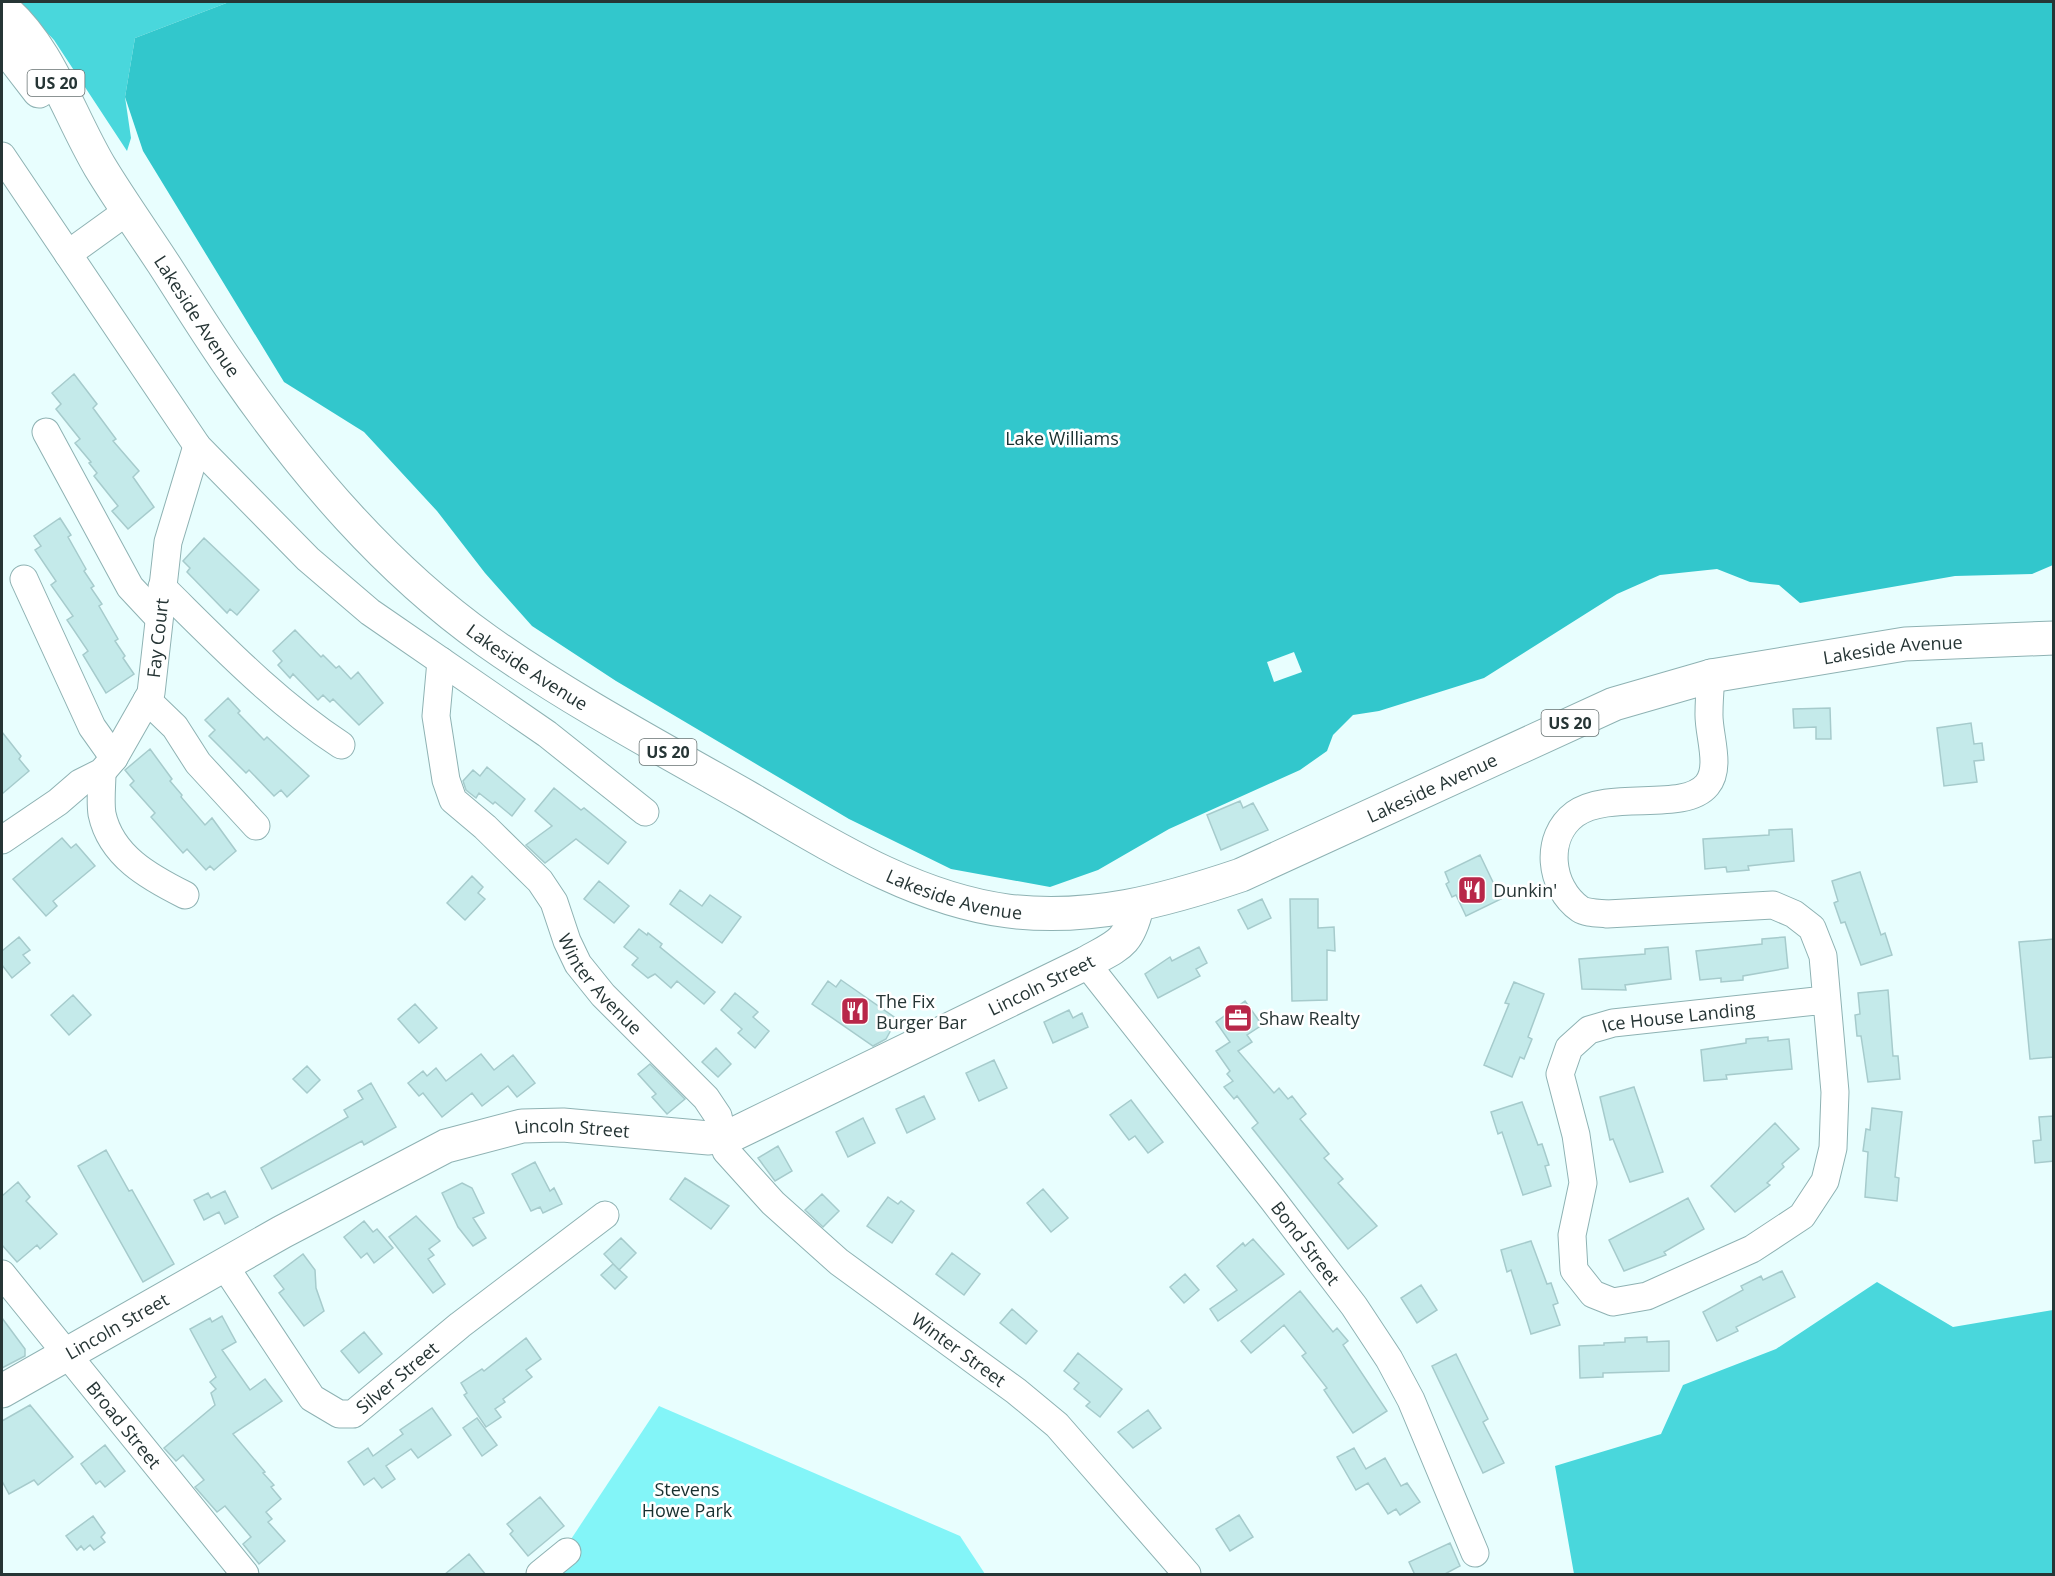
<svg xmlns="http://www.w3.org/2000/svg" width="2055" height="1576" viewBox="0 0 2055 1576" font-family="'Open Sans',sans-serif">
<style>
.green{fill:#83f5f8}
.forest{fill:#49d7dc}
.water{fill:#32c7cc}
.pier{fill:#e8fefe}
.building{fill:#c4eaea;stroke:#a6cbcc;stroke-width:1.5}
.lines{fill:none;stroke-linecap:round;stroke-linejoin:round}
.minor-casing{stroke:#8eb2b3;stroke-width:29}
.major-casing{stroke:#8eb2b3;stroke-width:35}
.highway-casing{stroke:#8eb2b3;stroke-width:35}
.minor{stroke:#fff;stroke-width:27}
.major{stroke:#fff;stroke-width:33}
.highway{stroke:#fff;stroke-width:33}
.labels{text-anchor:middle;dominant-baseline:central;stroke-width:5;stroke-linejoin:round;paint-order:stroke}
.shield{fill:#fff;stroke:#677272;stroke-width:1.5}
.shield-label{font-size:16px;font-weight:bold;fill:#263535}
.street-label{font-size:18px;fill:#263535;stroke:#fff}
.park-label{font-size:18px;fill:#183030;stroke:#fff}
.poi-label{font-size:18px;fill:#263535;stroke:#fff;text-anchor:start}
</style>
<rect width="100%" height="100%" fill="#e8fefe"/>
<path class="green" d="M659,1406l301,130 25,38h-437z"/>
<path class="forest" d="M18,2h211l-94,36 -10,59 6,41 -4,13 -73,-111z
M1877,1282l76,45 100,-17v264h-479l-19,-108 106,-32 22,-49 93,-36z"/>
<path class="water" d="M229,2h1824v563l-21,9 -77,2 -155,27 -21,-18 -29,-3 -33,-13 -57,6 -43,19 -133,84 -105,33 -26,4 -20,20 -6,16 -27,19 -131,59 -71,41 -48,17 -99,-18 -102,-50 -233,-138 -84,-55 -47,-53 -48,-62 -73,-79 -80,-50 -141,-231 -18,-54 10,-59z"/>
<path class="pier" d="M1294,652l8,20 -28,10 -7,-20z"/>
<path class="building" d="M74,374l23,30 -4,4 23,31 -3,2 26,30 -6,6 21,30 -26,22 -16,-18 6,-5 -24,-30 3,-3 -8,-10 2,-1 -16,-19 5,-4 -24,-30 5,-5 -9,-11z
M60,518l11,17 -3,2 18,32 -2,2 10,15 -3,2 11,16 -3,2 19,33 -3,2 10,15 -2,2 11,16 -28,19 -23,-38 5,-4 -21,-31 6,-4 -22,-31 5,-4 -21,-31 6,-4 -7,-10z
M204,538l55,52 -22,25 -7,-6 -3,4 -40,-41 3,-4 -7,-7z
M295,630l26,27 2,-2 13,13 3,-2 12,13 7,-7 25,31 -24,22 -26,-26 -3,3 -7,-7 -5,5 -25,-26 -3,4 -12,-13 4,-4 -9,-10z
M228,698l12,13 -2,2 26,27 3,-3 42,39 -22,21 -6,-7 -7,6 -25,-26 -3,3 -37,-37 6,-6 -10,-10z
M1830,708l1,31h-15v-12l-22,1 -1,-19z
M1971,723l3,21 8,-1 2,17 -10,1 3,21 -33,4 -7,-58z
M2,732l19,24 -2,3 10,12 -27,23z
M150,749l22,30 -2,2 12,14 -1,2 24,28 7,-7 24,33 -22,19 -4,-4 -4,4 -19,-21 -4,4 -32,-36 4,-4 -25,-28 4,-4 -9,-11z
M487,767l38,32 -13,17 -17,-14 -2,2 -14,-11 -3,5 -10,-8 -3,-9 10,-11 7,6z
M554,788l27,22 3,-2 42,34 -18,22 -32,-25 -31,24 -19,-18 26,-19 -17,-15z
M1240,801l3,7 10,-5 15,27 -47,20 -14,-35z
M1792,829l2,32 -46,5 1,4 -22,2 -1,-5 -21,2 -2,-30 66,-4v-5z
M62,838l9,10 5,-4 19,22 -42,35 4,5 -11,10 -33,-37z
M1480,855l21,44 -35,17 -10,-21 -4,2 -6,-13 3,-2 -4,-10z
M1860,872l21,63 4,-2 7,22 -31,10 -16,-43 -4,1 -7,-20 4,-2 -6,-20z
M472,876l11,11 -5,6 7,6 -20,21 -18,-17z
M599,881l30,25 -15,17 -30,-24z
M680,890l22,16 8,-11 31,22 -19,26 -52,-39z
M1262,899l9,19 -23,11 -10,-19z
M1290,899h28v29l16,-1 1,24 -8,-1v50l-35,1z
M639,929l8,6 1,-2 14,11 -2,3 55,45 -11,12 -27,-23 -6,7 -16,-14 -7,4 -16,-13 6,-7 -14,-11z
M19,937l11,13 -7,5 7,8 -18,15 -10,-13v-14z
M1785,937l3,31 -45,8v4l-22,2v-4l-21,2 -4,-29 66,-7v-5z
M2054,939v118l-24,2 -11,-117z
M1199,947l8,16 -11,6 4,7 -42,22 -13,-24 25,-17 2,4z
M1668,947l3,32 -46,6 1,5 -44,-1 -3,-30 66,-5v-5z
M841,980l56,39 -11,20 -13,7 -61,-42 16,-23 8,6z
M1514,982l30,12 -16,43 4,2 -8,20 -4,-2 -8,20 -28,-12 25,-61 -4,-1z
M1888,990l5,66h5l2,23 -32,3 -7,-46h-4l-2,-21 5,-1 -2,-21z
M735,993l23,19 -5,5 16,14 -14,17 -17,-15 4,-4 -21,-19z
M73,995l18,20 -22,20 -18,-20z
M1245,1001l17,24 -15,10 5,7 -14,9 36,42 5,-5 9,11 4,-3 14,18 -6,5 29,35 -5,4 19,21 -5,4 39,43 -29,23 -96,-121 6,-5 -21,-27 -3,3 -10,-12 9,-6 -6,-7 3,-3 -14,-20 14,-9 -14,-20z
M415,1004l22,24 -18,15 -21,-24z
M1069,1010l4,8 9,-5 6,14 -35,16 -9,-21z
M1768,1037v4l21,-2 3,30 -66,6 1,4 -23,2 -3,-31 45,-7v-4z
M716,1048l15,16 -13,13 -16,-15z
M481,1054l13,16 19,-15 22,28 -18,14 -9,-11 -26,20 -10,-13 -30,24 -19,-24 -4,3 -11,-13 15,-12 4,5 9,-8 10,13z
M994,1060l13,28 -28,13 -13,-28z
M650,1064l35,35 -18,15 -15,-17 4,-3 -18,-20z
M307,1066l13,14 -13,13 -14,-14z
M371,1083l25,44 -32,18 -2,-4 -90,48 -11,-21 87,-51 -4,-7 19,-11 -5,-8z
M1634,1087l29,85 -33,10 -17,-43 -3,1 -10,-43z
M924,1096l11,23 -28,14 -11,-24z
M1131,1100l32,42 -15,11 -13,-17 -6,4 -19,-25z
M1522,1102l16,43 4,-1 7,21 -4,1 6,20 -28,9 -21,-63 -4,2 -7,-22z
M1872,1108l30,4 -7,65 4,1 -2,23 -32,-4 3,-45 -5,-1 3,-22 4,1z
M2054,1116v45l-19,2 -2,-22 8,-1 -2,-23z
M863,1118l12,25 -27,14 -12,-25z
M1775,1123l24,26 -17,15 2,3 -17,16 3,2 -35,27 -24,-26z
M778,1146l14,25 -17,10 -17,-23z
M106,1150l23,41 3,-1 42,74 -31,18 -65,-116z
M535,1162l15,29 4,-3 8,16 -19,9 -3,-6 -9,4 -19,-37z
M685,1178l44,28 -18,23 -41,-30z
M18,1182l12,15 -4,4 31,33 -17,15 -3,-4 -20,17 -15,-17v-49z
M462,1183l10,5 12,25 -11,5 13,20 -13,8 -15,-19 -16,-34z
M1043,1189l25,29 -17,14 -24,-29z
M225,1191l13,26 -13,7 -6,-12 -15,8 -10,-20 14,-7 3,5z
M822,1194l17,17 -16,16 -18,-17z
M888,1197l10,7 3,-3 13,10 -22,32 -25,-17z
M1688,1198l16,31 -40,23 2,3 -42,16 -15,-31z
M416,1216l24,25 -11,8 5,6 -6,4 17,25 -12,9 -44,-56z
M364,1221l9,11 4,-3 16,19 -19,15 -7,-10 -6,5 -17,-21z
M621,1238l15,15 -17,17 -15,-16z
M1253,1239l31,35 -66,47 -8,-12 27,-19 -20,-24 26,-23 2,3z
M1531,1241l16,43 4,-1 7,20 -5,2 7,20 -29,9 -20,-64 -4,2 -6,-22z
M952,1253l28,21 -16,21 -28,-21z
M303,1254l12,16 1,18 8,23 -20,15 -25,-33 5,-4 -10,-13z
M613,1264l14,13 -12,12 -14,-14z
M1782,1271l13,26 -59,30 2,4 -21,10 -14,-29 40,-22 -2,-4 20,-10 2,4z
M1185,1274l14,16 -15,13 -14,-16z
M1421,1285l16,25 -20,13 -16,-25z
M1300,1291l33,41 4,-4 11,13 -5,4 44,66 -34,22 -29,-43 3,-2 -25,-32 4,-3 -22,-28 -33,28 -10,-12z
M1012,1309l25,22 -11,13 -26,-21z
M222,1316l14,26 -14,8 28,40 15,-11 17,22 -49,33 32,38 -2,1 11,12 -3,2 10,12 -15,13 6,7 -4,3 17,19 -26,23 -16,-20 8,-7 -26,-31 -8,6 -22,-25 9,-7 -21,-25 -7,6 -12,-13 51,-43 -4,-12 5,-4 -6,-7 6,-5 -26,-48 20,-11 2,4z
M2,1318l23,31v7l-23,12z
M364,1332l18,22 -23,19 -18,-22z
M1647,1337v5l22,-1v30l-66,2v4l-23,1 -1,-32 25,-1v-2l21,-1v-4z
M526,1338l15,21 -15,11 6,7 -29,22 2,3 -10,7 6,8 -15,10 -22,-32 3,-2 -6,-10 21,-14 2,2z
M1078,1353l44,36 -22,28 -14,-11 4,-4 -16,-13 5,-6 -15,-12z
M1456,1354l32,65 -5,3 21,41 -21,10 -51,-107z
M30,1405l43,52 -35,28 -4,-5 -25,14 -7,-13v-60z
M432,1408l19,27 -33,23 -7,-9 -25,17 9,13 -13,9 -8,-10 -10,7 -16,-23 20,-14 5,8 30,-22 -3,-4z
M1148,1410l13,18 -28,20 -15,-16z
M477,1418l20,27 -15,11 -19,-28z
M105,1445l20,26 -20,16 -5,-6 -4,3 -15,-20z
M1354,1448l12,21 19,-11 16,28 6,-3 13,19 -20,13 -4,-6 -8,5 -20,-31 -12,7 -19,-33z
M540,1497l24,29 -36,30 -18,-22 3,-3 -6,-7z
M1239,1515l14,22 -23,14 -14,-22z
M93,1516l12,17 -4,4 4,5 -11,8 -4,-5 -6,5 -3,-4 -4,4 -11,-14z
M1450,1543l10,23 -17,9h-28l-6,-13z
M469,1554l17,21h-42z"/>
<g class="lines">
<g class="minor-casing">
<g id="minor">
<path d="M2,156l196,291 110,112 62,53 177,122 98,78"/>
<path d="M68,254l61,-44"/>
<path d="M46,432l84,155 28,30"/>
<path d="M24,579l68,148 22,31"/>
<path d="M162,587c57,56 112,114 179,158"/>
<path id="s1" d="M441,661l-5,55 10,64 7,20 32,27 55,54 14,21 13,39 11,23 25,31 103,103 12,18 8,35 47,52 66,59 177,129 41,34 130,149"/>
<path id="s2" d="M1711,676c-1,13 -2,25 -2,37 -1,21 13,54 -2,72 -23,28 -97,4 -132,29 -31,23 -26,73 5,95 6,4 19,4 27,5l166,-9 21,9 18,14 11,28 12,136 -2,56 -8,33 -23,35 -50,33 -105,47 -34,6 -20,-8 -19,-24 -2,-35 11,-52 -7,-48 -16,-61 9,-26 20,-18 24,-7 212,-23"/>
<path d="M147,700l28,27 23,36 58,63"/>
<path d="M102,772c0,13 -2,29 0,42 9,42 47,63 83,81"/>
<path id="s3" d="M2,840l56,-38 22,-19 22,-11 12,-14 37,-65 17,-151 29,-96"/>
<path id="s4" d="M1086,963l187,237 81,106 35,53 22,41 64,153"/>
<path id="s5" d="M224,1265l88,133 27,16h14l107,-89 145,-110"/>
<path id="s6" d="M2,1274l243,300"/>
<path d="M540,1574l27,-22"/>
</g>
</g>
<g class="major-casing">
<g id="major">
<path id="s7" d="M2,8c47,39 67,107 98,159 20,33 42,64 63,96 24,37 47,75 72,110 70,101 151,196 252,268 82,58 172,106 260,156 81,47 167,102 261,114 82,10 156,-10 233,-36l373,-171 97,-28"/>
<path d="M2,43l37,48"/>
<path id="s8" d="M2,1391l280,-159 164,-86 76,-20 41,-1 146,13 23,-3 354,-172c32,-18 42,-18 51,-56"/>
</g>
</g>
<g class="highway-casing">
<g id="highway">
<path id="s9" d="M1711,676l194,-32 149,-6"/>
</g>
</g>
<use href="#minor" class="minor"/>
<use href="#major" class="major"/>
<use href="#highway" class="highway"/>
</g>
<defs>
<g id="restaurant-square" transform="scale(1.5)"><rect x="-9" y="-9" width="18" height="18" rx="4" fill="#b82749" stroke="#fff"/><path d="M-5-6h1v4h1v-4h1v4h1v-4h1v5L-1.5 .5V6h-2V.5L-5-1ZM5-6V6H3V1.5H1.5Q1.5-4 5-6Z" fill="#fff"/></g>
<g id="office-square" transform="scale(1.5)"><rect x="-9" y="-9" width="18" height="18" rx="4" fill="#b82749" stroke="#fff"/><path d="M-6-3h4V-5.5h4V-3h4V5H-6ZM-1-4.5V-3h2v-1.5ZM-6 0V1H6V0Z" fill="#fff"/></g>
</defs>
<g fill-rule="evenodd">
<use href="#restaurant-square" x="1472" y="890"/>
<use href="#restaurant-square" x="855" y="1011"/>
<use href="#office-square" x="1238" y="1018"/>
</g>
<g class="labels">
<g class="shield">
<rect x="27.5" y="70" width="57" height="26" rx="4.5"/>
<rect x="1541.5" y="710" width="57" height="26" rx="4.5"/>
<rect x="639.5" y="739" width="57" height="26" rx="4.5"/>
</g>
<g class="shield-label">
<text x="56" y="83">US 20</text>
<text x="1570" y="723">US 20</text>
<text x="668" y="752">US 20</text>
</g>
<g class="street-label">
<text stroke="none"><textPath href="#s7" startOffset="366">Lakeside Avenue</textPath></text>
<text stroke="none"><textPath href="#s3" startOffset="270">Fay Court</textPath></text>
<text stroke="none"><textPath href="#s9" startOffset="184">Lakeside Avenue</textPath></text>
<text stroke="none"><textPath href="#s7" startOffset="852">Lakeside Avenue</textPath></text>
<text stroke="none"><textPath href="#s7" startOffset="1842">Lakeside Avenue</textPath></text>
<text stroke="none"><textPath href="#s7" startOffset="1338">Lakeside Avenue</textPath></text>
<text stroke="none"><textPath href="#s1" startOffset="381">Winter Avenue</textPath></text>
<text stroke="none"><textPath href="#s8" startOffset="1140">Lincoln Street</textPath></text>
<text stroke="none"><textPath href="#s2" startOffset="1503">Ice House Landing</textPath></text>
<text stroke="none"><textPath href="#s8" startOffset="636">Lincoln Street</textPath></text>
<text stroke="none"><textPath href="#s4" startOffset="356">Bond Street</textPath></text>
<text stroke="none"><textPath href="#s8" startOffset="132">Lincoln Street</textPath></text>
<text stroke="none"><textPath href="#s1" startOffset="902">Winter Street</textPath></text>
<text stroke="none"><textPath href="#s5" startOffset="262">Silver Street</textPath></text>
<text stroke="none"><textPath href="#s6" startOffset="194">Broad Street</textPath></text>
</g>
<g class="park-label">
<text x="1062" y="438">Lake Williams</text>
<text x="687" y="1489">Stevens<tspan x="687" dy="21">Howe Park</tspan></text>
</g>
<g class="poi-label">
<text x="1493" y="890">Dunkin'</text>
<text x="876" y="1001">The Fix<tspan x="876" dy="21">Burger Bar</tspan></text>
<text x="1259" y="1018">Shaw Realty</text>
</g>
</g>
<rect width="2055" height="1576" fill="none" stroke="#263535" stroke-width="6"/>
</svg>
